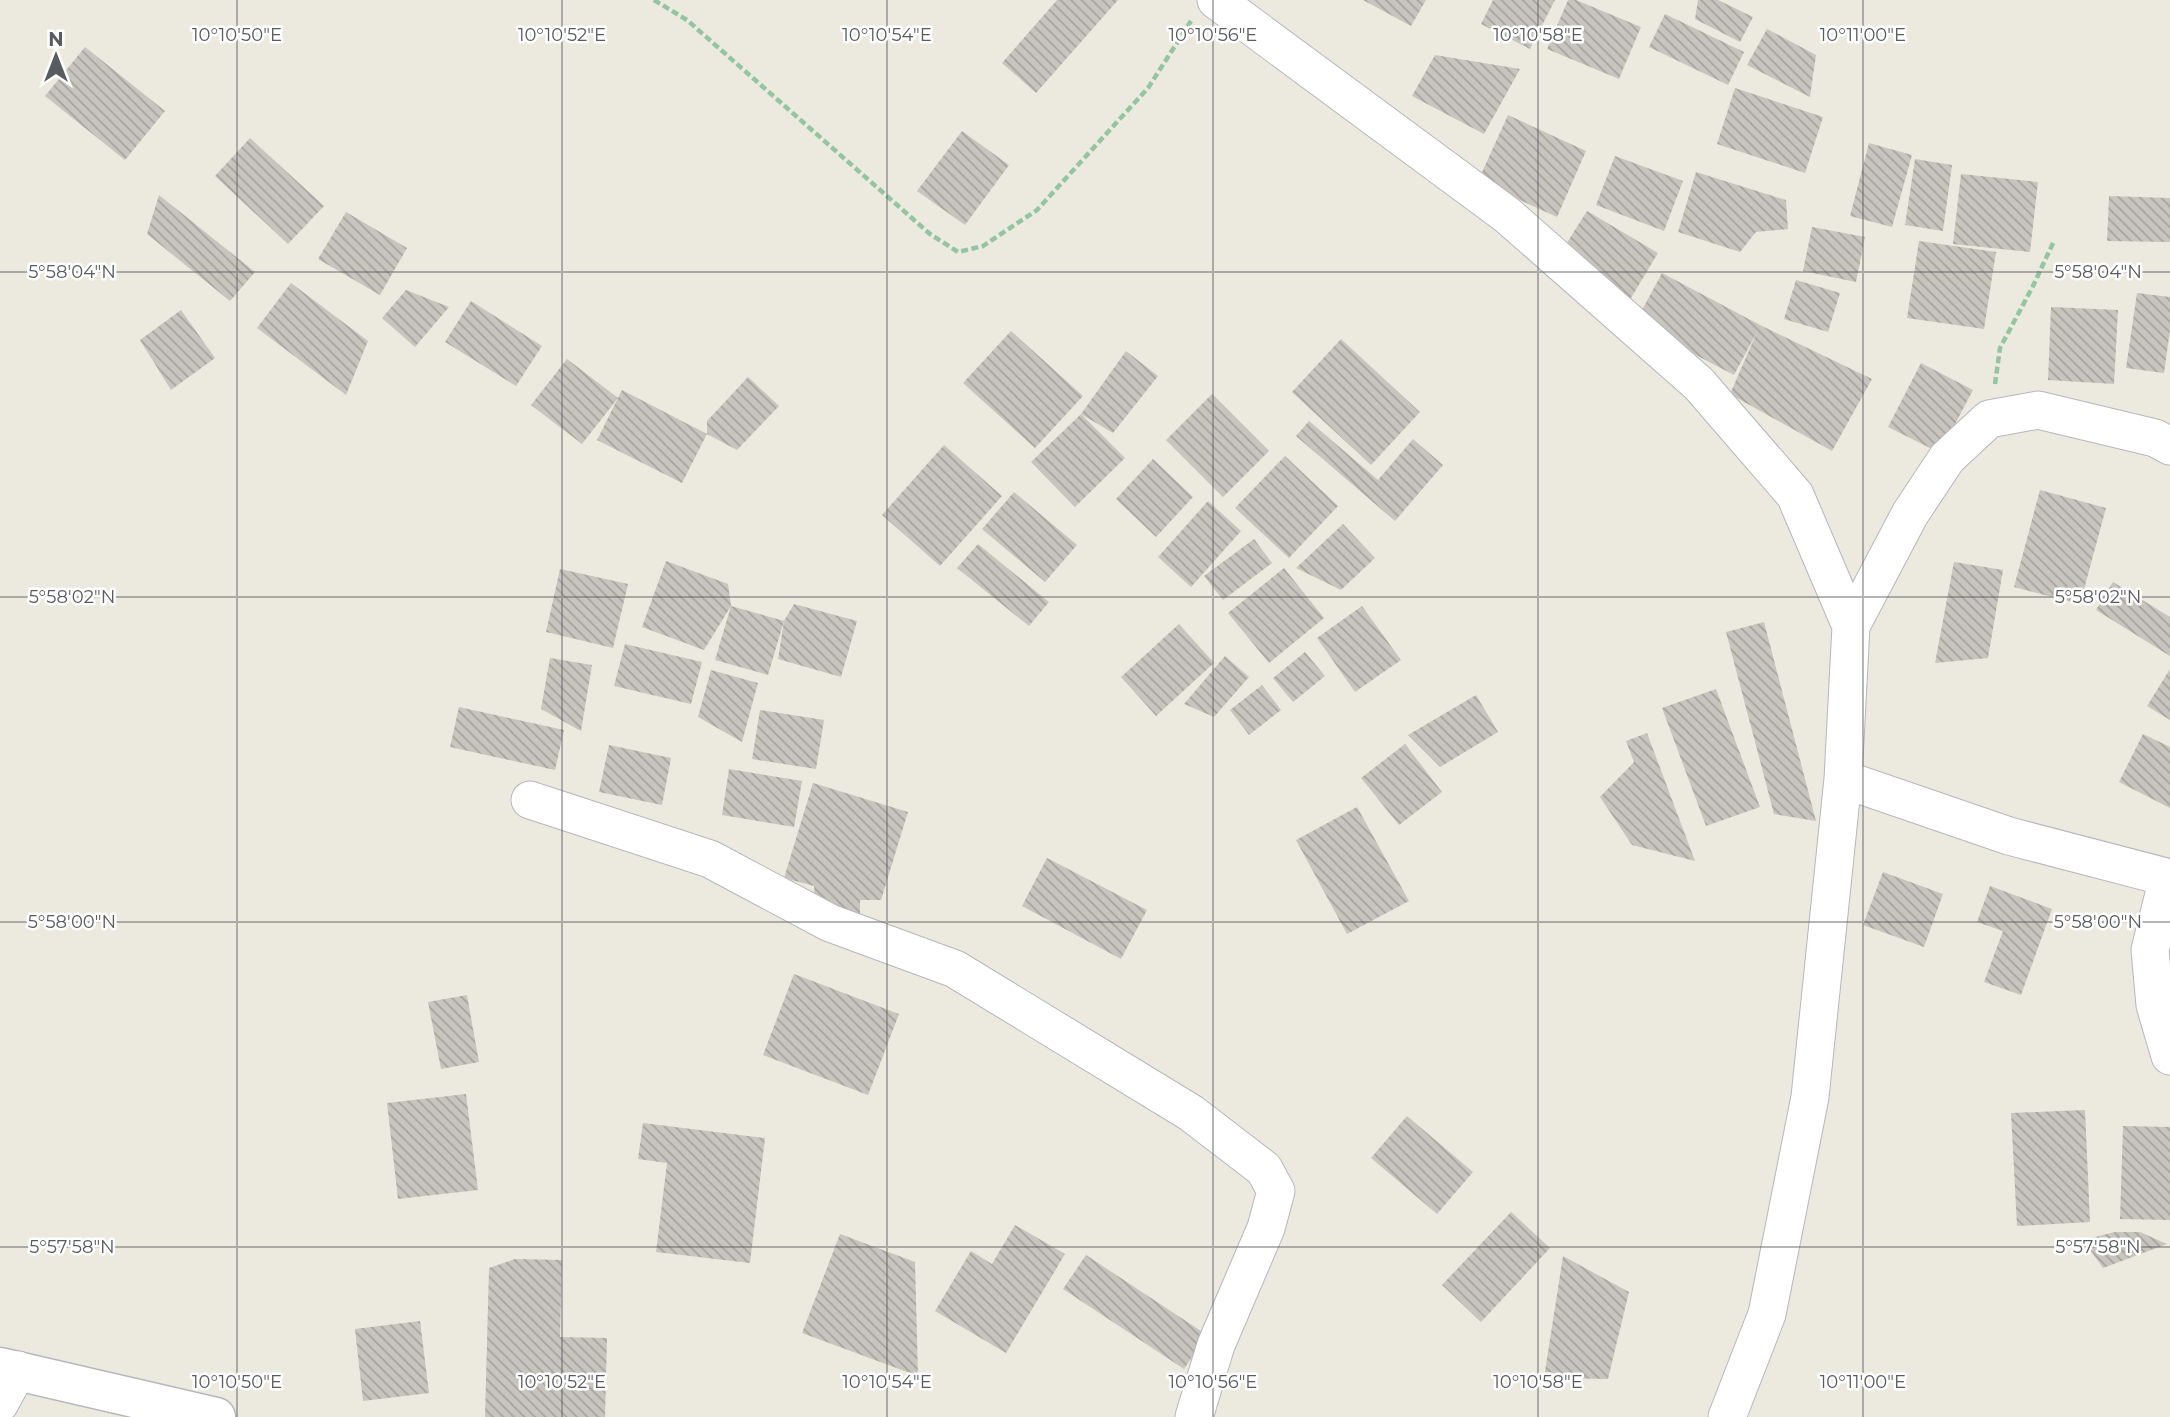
<svg xmlns="http://www.w3.org/2000/svg" width="2170" height="1417" viewBox="0 0 2170 1417" font-family="Montserrat,sans-serif">
<style>
.building{fill:url(#building-back-hatch)}
.lines{fill:none;stroke-linecap:round;stroke-linejoin:round}
.street-casing{stroke:#b5b7bc;stroke-width:39}
.secondary-casing{stroke:#b5b9be;stroke-width:41}
.path{stroke:#93c5a1;stroke-width:4.5;stroke-dasharray:7 3.5;stroke-linecap:butt}
.street{stroke:#fff;stroke-width:37}
.secondary{stroke:#fff;stroke-width:38}
.ticks{fill:none;stroke:#585c60;stroke-width:2;stroke-opacity:0.45}
.ticks-label{font-size:18px;text-anchor:middle;fill:#585c60;stroke:#fff;stroke-width:5;stroke-linejoin:round;paint-order:stroke}
</style>
<defs>
<pattern id="building-back-hatch" width="6" height="6" patternUnits="userSpaceOnUse" patternTransform="scale(1.75)"><rect width="6" height="6" fill="#c8c5be"/><path d="M-1 5l2 2M0 0l6 6M5-1l2 2" fill="none" stroke="#a5a39e"/></pattern>
</defs>
<rect width="100%" height="100%" fill="#ece9df"/>
<path class="building" d="M1057,0h61l-82,93 -34,-30z
M1363,0h63l-15,26z
M1493,0h62l-25,49 -49,-25z
M1568,0h8l65,27 -22,52 -72,-30z
M1698,0h20l35,17 -13,25 -45,-23z
M1665,14l79,38 -16,33 -79,-38z
M1767,29l49,26 -6,42 -63,-32z
M85,47l80,64 -40,49 -80,-64z
M1435,55l85,14 -36,65 -72,-38z
M1735,88l88,29 -18,56 -88,-29z
M1508,115l78,36 -29,66 -79,-36z
M962,131l47,34 -44,60 -48,-34z
M250,138l74,68 -36,38 -73,-68z
M1869,143l43,12 -20,72 -42,-11z
M1615,156l68,25 -19,50 -68,-26z
M1915,159l37,6 -9,66 -38,-6z
M1696,172l90,28 2,29 -32,3 -16,20 -62,-20z
M1961,174l77,8 -8,70 -77,-8z
M159,195l96,77 -25,29 -83,-67z
M2109,196l61,2v44l-63,-1z
M1587,211l71,42 -30,50 -65,-54z
M346,212l61,36 -27,47 -62,-36z
M1812,227l53,10 -9,45 -53,-11z
M1919,241l77,11 -12,77 -77,-11z
M1662,273l98,52 112,54 -40,72 -102,-57 27,-62 -23,43 -99,-52z
M1796,280l44,13 -12,39 -44,-13z
M291,283l77,58 -22,54 -89,-67z
M406,290l43,17 -34,40 -33,-29z
M2137,293l33,4v33l-6,43 -38,-5z
M471,301l71,45 -26,40 -71,-44z
M2051,307l67,3 -4,74 -66,-4z
M181,310l34,48 -44,32 -31,-50z
M1011,331l72,65 -48,52 -72,-65z
M1341,339l79,73 -49,53 -79,-73z
M1126,351l32,25 -45,57 -32,-19 44,44 -50,49 -44,-45 50,-48z
M567,359l51,39 4,-8 85,44 -25,49 -85,-43 21,-42 -36,46 -51,-39z
M1921,363l52,27 -33,63 -52,-26z
M748,377l31,29 -42,44 -30,-16v-13z
M1212,394l57,57 -46,46 -57,-57z
M1309,421l69,59 35,-41 30,26 -48,56 -99,-85z
M944,445l58,51 -62,70 -58,-51z
M1285,456l53,50 -49,52 -54,-50z
M1153,459l40,38 -37,40 -40,-38z
M2040,490l66,18 -26,96 -66,-17z
M1014,492l63,53 -32,37 -63,-53z
M1208,501l33,30 -50,56 -33,-30z
M1343,524l32,34 -34,32 -45,-22z
M1254,539l18,24 -49,37 -19,-24z
M978,544l71,58 -20,24 -72,-58z
M666,561l62,23 3,22 -27,44 -62,-23z
M1954,562l49,8 -15,88 -53,5z
M1284,568l40,50 -55,45 -41,-50z
M560,569l68,15 -15,64 -67,-16z
M2113,582l57,35v39l-74,-46z
M794,604l63,17 -16,56 -63,-18 6,-38 -16,54 -53,-15 16,-54 53,15z
M1362,606l39,54 -46,32 -38,-54z
M1764,622l52,199 -42,-7 -48,-182z
M1179,624l35,39 -58,53 -35,-39z
M625,644l77,18 -11,42 -77,-18z
M1305,652l20,24 -32,26 -20,-24z
M1225,656l24,21 -35,40 -30,-13z
M550,658l42,7 -11,66 -40,-22z
M2170,669v51l-23,-14z
M711,670l47,13 -16,59 -44,-25z
M1262,685l19,25 -32,25 -19,-25z
M1716,689l44,118 -54,19 -44,-118z
M1476,695l22,37 -58,35 -32,-32z
M459,707l105,23 -9,40 -105,-23z
M760,710l64,10 -8,49 -64,-10z
M1647,733l48,128 -63,-16 -32,-48 34,-35 -8,-21z
M2143,734l27,13v61l-51,-26z
M1405,744l37,48 -43,33 -38,-47z
M609,745l62,13 -9,47 -63,-13z
M729,769l73,12 -8,46 -72,-12z
M813,783l95,29 -27,88h-21v14l-45,-11 -1,-17 -30,-8z
M1357,807l52,94 -62,33 -51,-94z
M1047,858l100,52 -26,49 -99,-53z
M1883,872l60,22 -19,53 -61,-22z
M1990,886l62,23 -31,86 -37,-13 19,-51 -26,-9z
M794,974l105,40 -31,81 -105,-40z
M467,995l12,67 -38,7 -13,-67z
M466,1094l12,96 -80,9 -11,-96z
M2085,1110l5,112 -73,4 -6,-113z
M1407,1116l66,56 -36,42 -66,-56z
M643,1123l122,15 -15,125 -94,-11 11,-89 -29,-4z
M2123,1126l47,1v93l-50,-1z
M1511,1212l39,36 -69,74 -39,-37z
M1015,1225l50,29 -59,99 -71,-42 36,-60 21,13z
M2115,1232h25l27,12 -64,24 -20,-28z
M840,1234l75,28 3,114 -116,-43z
M1086,1255l121,80 -23,34 -121,-80z
M1563,1256l66,36 -21,87 -64,-1z
M515,1259l47,1 -2,77 47,1 -2,79h-120l4,-149z
M420,1321l9,72 -66,8 -8,-72z"/>
<g class="lines">
<g class="street-casing">
<path id="street" d="M1216,0l291,215 192,169 96,111 56,131 -8,153 -33,318 -43,217 -40,103
M1851,626l59,-112 37,-56 42,-39 49,-9 117,28 15,8
M1843,779l166,57 161,42
M530,800l180,59 120,64 125,46 236,144 73,56 12,22 -10,37 -50,117 -22,72
M2168,878l-18,72 5,55 15,51
M0,1403l18,-33"/>
</g>
<g class="secondary-casing">
<path id="secondary" d="M0,1367l216,50"/>
</g>
<path class="path" d="M654,0l33,20 243,214 28,18 25,-6 54,-36 111,-122 43,-67
M1995,384l5,-36 33,-62 21,-45"/>
<use href="#street" class="street"/>
<use href="#secondary" class="secondary"/>
</g>
<path class="ticks" d="M237,0v1417M562,0v1417M887,0v1417M1213,0v1417M1538,0v1417M1863,0v1417M0,272h2170M0,597h2170M0,922h2170M0,1247h2170"/>
<g class="ticks-label">
<text x="237" y="41">10°10'50"E</text>
<text x="562" y="41">10°10'52"E</text>
<text x="887" y="41">10°10'54"E</text>
<text x="1213" y="41">10°10'56"E</text>
<text x="1538" y="41">10°10'58"E</text>
<text x="1863" y="41">10°11'00"E</text>
<text x="72" y="278">5°58'04"N</text>
<text x="2098" y="278">5°58'04"N</text>
<text x="72" y="603">5°58'02"N</text>
<text x="2098" y="603">5°58'02"N</text>
<text x="72" y="928">5°58'00"N</text>
<text x="2098" y="928">5°58'00"N</text>
<text x="72" y="1253">5°57'58"N</text>
<text x="2098" y="1253">5°57'58"N</text>
<text x="237" y="1388">10°10'50"E</text>
<text x="562" y="1388">10°10'52"E</text>
<text x="887" y="1388">10°10'54"E</text>
<text x="1213" y="1388">10°10'56"E</text>
<text x="1538" y="1388">10°10'58"E</text>
<text x="1863" y="1388">10°11'00"E</text>
</g>
<g transform="translate(56 56)" stroke="#ffffff" stroke-width="5" paint-order="stroke">
<path d="M0-5L12 26L0 18L-12 26Z" fill="#585c60"/>
<text y="-10" font-size="19" font-weight="bold" text-anchor="middle" fill="#585c60">N</text>
</g>
</svg>
